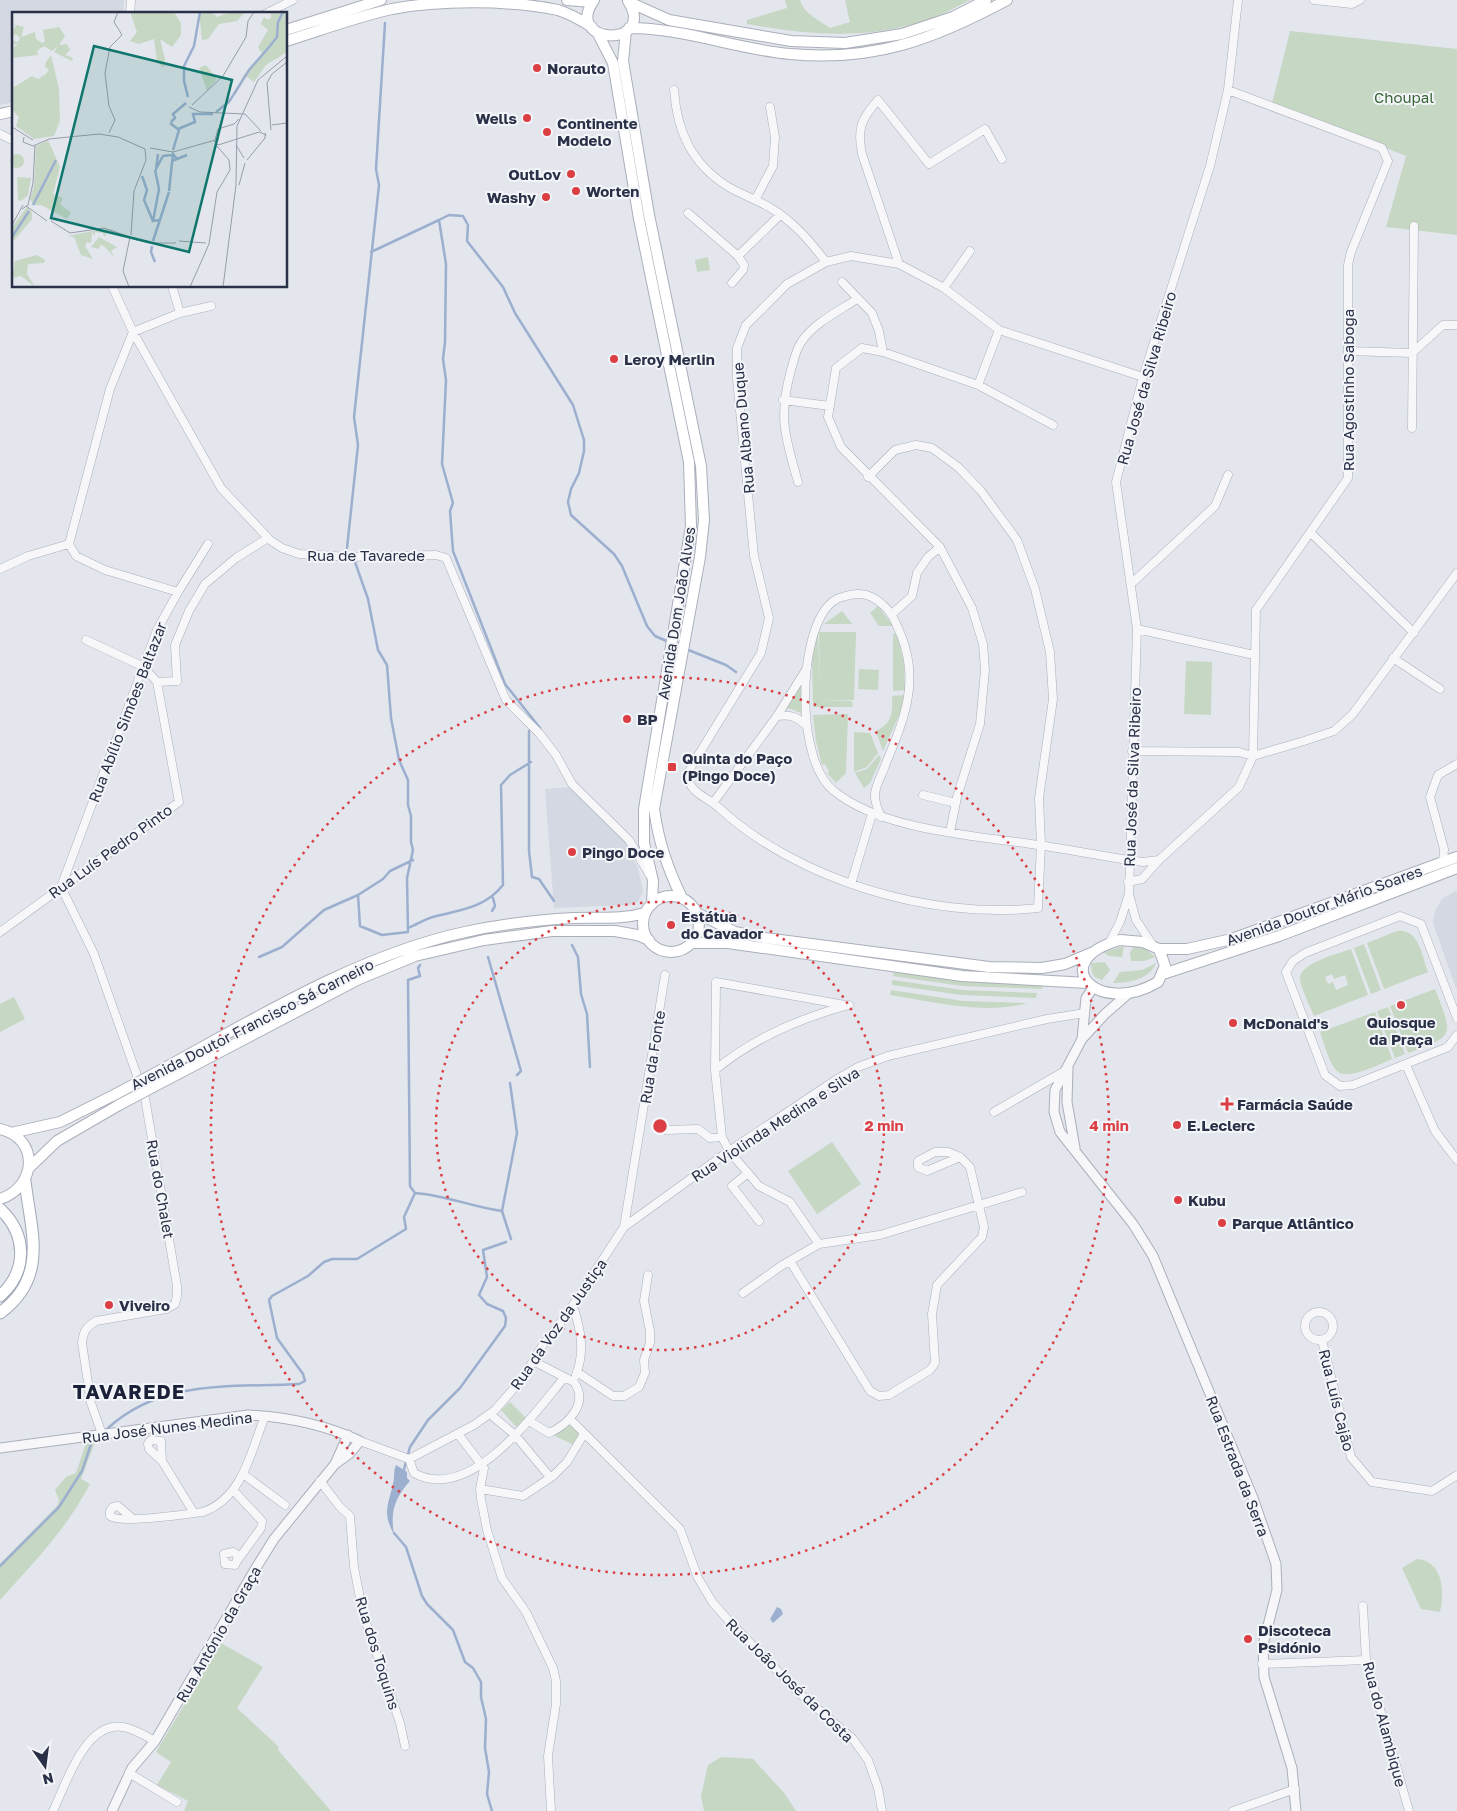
<svg xmlns="http://www.w3.org/2000/svg" width="1457" height="1811" viewBox="0 0 1457 1811" font-family="'Golos Text',sans-serif">
<style>
.built{fill:#d4d8e2}
.green{fill:#c6d7c4;fill-rule:evenodd}
.water{fill:#9cafcf}
.lines{fill:none;stroke-linecap:round;stroke-linejoin:round}
.stream{stroke:#9cafcf;stroke-width:2.5}
.minor-casing{stroke:#abafbb;stroke-width:9}
.tertiary-casing{stroke:#abafbb;stroke-width:11}
.secondary-casing{stroke:#abafbb;stroke-width:12}
.primary-casing{stroke:#a1a8b9;stroke-width:13}
.minor{stroke:#f7f7fa;stroke-width:8}
.tertiary{stroke:#f7f7fa;stroke-width:9}
.secondary{stroke:#fff;stroke-width:10}
.primary{stroke:#fff;stroke-width:11}
.secondary-bridge-casing{stroke:#abafbb;stroke-width:12;stroke-linecap:butt}
.secondary-bridge{stroke:#fff;stroke-width:10}
.ring{fill:none;stroke:#db3f44;stroke-width:2.5;stroke-dasharray:2.5 5}
.poi-dot{fill:#db3f44;stroke:#f3f5f9;stroke-width:2}
.labels{text-anchor:middle;dominant-baseline:central;stroke-width:4;stroke-linejoin:round;paint-order:stroke}
.poi-label{font-size:15px;font-weight:bold;fill:#293047;stroke:#f3f5f9;text-anchor:start}
.park-label{font-size:15px;fill:#386435;stroke:#f3f5f9}
.street-label{font-size:15px;fill:#293047;stroke:#f3f5f9}
.district-label{font-size:20px;font-weight:bold;letter-spacing:1px;fill:#1b2138;stroke:#f3f5f9}
.inset-river{fill:none;stroke:#9cafcf;stroke-width:2.5}
.inset-road{fill:none;stroke:#999dab;stroke-width:1}
.view{fill:#0f766e;fill-opacity:0.15;stroke:#0f766e;stroke-width:2.5}
.inset-edge{fill:none;stroke:#293047;stroke-width:2.5}
.centre{fill:#db3f44;stroke:#f3f5f9;stroke-width:2.5}
.ring-label{font-size:15px;text-anchor:middle;font-weight:bold;fill:#db3f44;stroke:#f3f5f9;stroke-width:4;stroke-linejoin:round;paint-order:stroke}
</style>
<rect width="100%" height="100%" fill="#e3e6ed"/>
<path class="built" d="M0,0h124l-1,14h-109v88l-14,3z
M571,787l52,50 15,31 5,23 -5,11 -10,3 -74,3 -9,-119z
M1457,890v101l-24,-68 2,-12 7,-12z"/>
<path class="green" d="M785,0h15c4,14 19,20 30,28l20,-6 -5,-22h125c-14,7 -30,16 -45,21 -60,19 -118,14 -178,3v-4l40,-12z
M1290,31l167,18v186l-71,-8 20,-71 -134,-53z
M708,257l2,13 -13,2 -2,-12z
M878,606l15,20h-14l-9,-13z
M842,611l10,13h-28z
M819,632h37l-2,68h-34l32,1 1,6h-40l-1,-51 6,-23 2,54z
M893,633l4,2 7,28 1,27 -12,1z
M1186,661l26,1 -1,53 -27,-1z
M859,669l20,1 -1,20 -20,-1z
M802,683l-1,30 -10,-4 -6,-1z
M905,695l-4,16 -18,40 -7,-20c16,-8 17,-18 16,-35z
M848,714l-2,59 -10,10 -9,-10 2,-1 -4,-8 -3,1 -6,-24 -3,-26z
M854,732l16,1 8,20 -11,14 -13,5z
M879,755l2,4 -11,24 -6,5 -9,-15 12,-4z
M1397,931c22,-3 25,25 31,41l-44,17 -17,-46z
M1364,944l17,46 -10,4 -17,-46z
M1124,946l-2,11 -13,-1 -6,-4z
M1134,946l12,3 9,8 -11,4h-13l-1,-9z
M1351,949l17,46 -54,21c-5,-12 -12,-25 -14,-37 -1,-16 38,-25 51,-30zM1332,974l2,5 11,-4 3,10 -12,5 -3,-8 -5,2 -3,-7z
M1105,962l5,8 -8,10 -7,-3 -3,-4 -1,-10z
M1156,963c-6,16 -27,20 -43,20l7,-11 22,-2z
M894,971l149,12 -1,6 -80,-3 -69,-10z
M892,980l71,10 74,3 -1,5 -74,-3 -70,-10z
M1435,989c18,47 21,46 -27,64l-18,-47z
M891,990l72,11 64,2c-43,12 -93,-1 -137,-8z
M14,997l11,22 -25,13v-28z
M1388,1007l17,47 -10,4 -18,-47z
M1375,1012l17,47c-13,5 -47,24 -57,10 -7,-10 -11,-25 -15,-37z
M832,1142l29,42 -44,30 -29,-43z
M510,1402l19,19 -10,9 -18,-20z
M570,1419l14,15 -10,11 -19,-9z
M95,1442l-14,37 9,5c-25,47 -55,77 -90,116v-36l57,-58 2,-6 -4,-10 11,-13 10,-4 10,-30z
M1417,1559c26,2 28,33 23,53l-19,-3 -19,-41z
M221,1643l42,24 -26,41 42,39 -1,3 53,61h-147l4,-10 -31,-16 14,-23 -15,-10z
M721,1757l32,2 32,35 11,17h-92l-3,-15 7,-31z"/>
<path class="water" d="M396,1465l11,7v6l3,3c-15,17 -20,30 -16,53 -12,-21 -6,-28 -1,-50 2,-7 0,-12 3,-19z
M777,1607l4,2 2,5 -10,9 -3,-4z"/>
<g class="lines">
<path class="stream" d="M439,220l10,-5 14,1 5,9 -1,16 36,46 12,26 58,92 11,35v11l-5,22 -8,16 -3,13 3,13 43,39 8,12 25,60 8,10 14,6
M371,252l68,-32 7,44 -1,78 -2,17 3,21 -4,84 11,39 -3,8 3,40 52,133 35,44
M347,548l11,-103 -4,-28 25,-232 -3,-16 9,-146
M355,562l13,37 10,51 9,15 4,53 8,42 9,20v25l3,11v26l2,8 -6,28 1,54 -26,3 -22,-9 -2,-31
M686,649l40,16 10,7
M529,731v120l3,26 7,2 15,22
M492,911l3,-5 -2,-8
M408,928c8,-3 17,-9 25,-11 27,-7 52,-9 70,-32l-2,-100 9,-10 21,-13
M572,945l6,12 3,37 6,20 3,53
M259,957l23,-10 42,-37 34,-15 25,-16 7,-8 23,-11
M488,957l33,114 -4,4
M420,965l-2,3 2,8 -12,4 2,206 5,7c30,2 57,14 87,18l9,28
M502,1211l15,-78 -7,-50
M108,1428c56,-50 123,-40 191,-44l6,-3 -2,-7 -26,-36 -8,-38 3,-4 36,-20 16,-14 8,-3h25l49,-30 -2,-12 11,-24
M403,1473l7,-26 18,-27 32,-32 45,-62 1,-8 -3,-7 -16,-7 -8,-9 8,-18 -4,-27 23,-8
M394,1533l12,14 16,49 5,8 26,26 12,32 8,6 8,14v15l5,22 -1,29 4,24 -2,22 5,17
M0,1566l59,-59 23,-36 9,-27"/>
<g class="minor-casing">
<path id="minor" d="M1314,0l38,4 8,-4
M130,14l1,-14
M265,14l28,-14
M674,90c3,41 17,73 53,96 13,8 28,13 42,21 24,14 40,33 57,55
M0,134l14,7
M755,200l18,-34 2,-29 -5,-30
M688,213l50,43 42,-41
M899,264l-37,-110c-5,-25 -1,-35 16,-54l51,64 56,-35 17,30
M842,282l30,31 7,18 4,21
M732,283l11,-13 1,-5 -6,-9
M112,286l21,46 88,156 49,52 12,8 17,6 51,3 86,-2 10,3 60,142 33,33 17,22 16,29 57,56 20,34
M172,286l8,27
M944,288l26,-37
M133,332l47,-19 31,-7
M1348,351l64,2 31,-28h14
M978,385l21,-55
M783,400l47,6
M1412,428l2,-202
M868,477l27,-27 21,-5 16,3 26,19 23,24 36,49 18,49 15,63 3,47 -14,99 2,47 -3,63c-107,12 -241,-28 -320,-101 -14,-12 -25,-12 -31,-30l4,-10 70,-114 8,-35 -15,-62 -17,-177v-31l9,-23 41,-41 39,-22 25,-6 48,8 45,24 55,42 144,47
M798,482c-13,-46 -20,-64 -7,-112 3,-9 5,-22 11,-29 12,-18 37,-30 55,-42
M1311,533l103,100
M69,544l7,12 29,14 73,22
M0,569l28,-13 41,-12 41,-155 23,-57
M1131,584l84,-78 13,-31
M892,614l20,-18 5,-23 11,-16 12,-10
M1137,629l117,26
M1393,658l47,31
M157,682l20,-1 -2,-36 14,-34 16,-27 31,-26 32,-20
M777,716c14,-2 20,1 30,10
M1132,751l107,1 14,4 51,-15 30,-10 18,-16 105,-142
M923,795l33,8
M713,803l64,-87 30,-48
M881,817c-3,-7 -7,-16 -6,-23 1,-11 8,-21 11,-31 18,-43 34,-81 15,-128 -5,-11 -8,-22 -18,-30 -10,-9 -19,-13 -33,-10 -8,2 -15,3 -21,10 -32,33 -33,157 5,186 48,39 137,44 197,53 37,5 74,13 112,18l16,-2 -17,19 -14,3
M950,832l7,-35 23,-73 5,-54 -2,-26 -11,-36 -32,-61 -99,-100 -13,-30 8,-49 26,-20 21,4 95,33 75,40
M1159,860l80,-73 14,-31 3,-146 92,-132v-213l3,-13 37,-91 -6,-13 -154,-58
M1443,863l1,-14 -14,-52 8,-22 19,-11
M851,884l21,-70
M61,887l33,67 51,144 32,188v10l-2,8 -9,5 -70,12c-10,6 -13,11 -14,22l9,60 11,31
M61,887l96,-257 21,-38 30,-48
M0,932l179,-130 -22,-120 -13,-15 -58,-27
M1109,943l11,-21 9,-28
M1152,944l-16,-24 -7,-26 8,-265 -21,-147 27,-105 67,-211 18,-76 10,-90
M1457,1018l-36,-94 -21,-8 -95,37 -12,8 -7,11 39,103 15,11 13,-1 95,-38 9,-12
M1406,1065l29,66 22,29
M715,1070l1,-88 129,23
M994,1112l69,-40
M665,1130l33,-1 12,9 12,-1
M748,1173l-16,13 27,35
M624,1227l41,-252
M819,1244l-29,-42 -31,-16 -30,-35 -7,-14 -7,-67c40,-33 85,-52 134,-65
M790,1261l80,130 9,5 10,-1 41,-25 5,-7 -3,-49 5,-29 45,-48 2,-10 -14,-60 -10,-10 -12,-5h-13l-17,9v6l9,4 33,-14
M743,1293l38,-27 38,-22 61,-9 142,-43
M573,1306c8,24 12,45 3,69
M1305 1326a14 14 0 1 1 28 0a14 14 0 1 1-28 0Z
M1322,1340l29,117 21,25 60,9 25,-16
M577,1372l36,24h11l15,-9 6,-14 -1,-13 6,-17v-12l-6,-30 4,-26
M490,1414l25,21 35,42
M570,1419l110,110 18,49 15,25 17,19 69,71 54,46 15,21 10,28 4,23
M529,1421l20,12c20,-9 40,-30 25,-51l-41,-21
M458,1434l26,34 -4,21 1,10 6,31 15,48 24,34 27,56 3,13v23l-8,52 3,55
M360,1441l49,18
M409,1459l65,-34 21,-15 28,-32 19,-32 25,-32 57,-87 105,-76 105,-70 24,-14 30,-11 159,-37 38,-6
M409,1459l5,14c56,31 119,-58 150,-95
M162,1461l-1,-20 -10,-1 -3,4 1,5 13,12 32,52
M243,1474l42,31
M320,1481l20,26 10,9 4,51 9,47 37,109 5,23
M480,1489l43,7 30,-20 14,-14 17,-28
M234,1491l28,30 -1,7 -24,33 -2,4 -10,-1 -1,-10 9,-2 4,3v6
M133,1519l-15,-13 -5,1 -3,4v5c10,8 77,-2 93,-4 40,-14 48,-61 62,-96
M1363,1606l3,54 43,151
M1262,1664l104,-4
M129,1773l48,29
M53,1811c13,-27 32,-90 70,-84 12,2 22,9 32,14
M1233,1811l62,-22"/>
</g>
<g class="tertiary-casing">
<path id="tertiary" d="M1129,993l-24,21 -23,25 -27,51 -1,22 6,20 73,92 20,32 100,242 23,66 1,26 -14,55 1,32 28,91 4,43
M1082,1039l4,-41 7,-10
M1068,1067l-1,35 8,46
M0,1448l248,-33c40,2 75,9 112,26l-11,13 -14,10 13,-29
M112,1811l20,-43 23,-27 99,-170 20,-32 61,-75"/>
</g>
<g class="secondary-casing">
<path id="secondary" d="M567,0l25,2
M594,0c-32,46 64,48 34,1
M629,2l40,18 122,21 54,2 57,-9 51,-17 33,-17
M629,28c55,0 106,21 161,26 85,8 144,-15 217,-54
M286,30l95,-30
M626,31l-3,30 26,154 52,251 3,54 -4,37 -46,252c5,34 13,58 28,89
M597,32l16,31 26,156 50,243 2,64 -47,283v34l9,38 -1,23
M286,41c35,-11 70,-24 106,-32 48,-9 118,-9 166,1 12,4 23,10 34,17
M0,114l14,-3
M643 924a28 28 0 1 1 56 0a28 28 0 1 1-56 0Z
M697,913l38,19 30,6 224,29 53,1 23,-4 26,-11
M1120,940l23,2 16,7 6,17 -7,16c-61,36 -113,-21 -38,-42z
M691,943h37l234,33 126,7
M1159,949h28l45,-10 225,-82
M1163,974l116,-38 178,-68
M148,1077c100,-54 206,-121 317,-145 36,-8 72,-12 109,-14 26,-1 46,2 71,-5
M153,1087l206,-108 56,-23 69,-16 68,-9h63l22,4 12,5
M0,1129c40,9 37,58 0,70
M11,1133l49,-11 54,-27
M29,1168l28,-27 62,-36"/>
</g>
<g class="primary-casing">
<path id="primary" d="M0,1209c27,25 28,62 0,87
M0,1313c49,-36 31,-81 25,-132"/>
</g>
<use href="#minor" class="minor"/>
<use href="#tertiary" class="tertiary"/>
<use href="#secondary" class="secondary"/>
<use href="#primary" class="primary"/>
<g class="secondary-bridge-casing">
<path id="secondary-bridge" d="M114,1095l34,-18
M119,1105l34,-18"/>
</g>
<use href="#secondary-bridge" class="secondary-bridge"/>
</g>
<g class="ring">
<circle cx="660" cy="1126" r="224"/>
<circle cx="660" cy="1126" r="449"/>
</g>
<g class="poi-dot">
<circle cx="537" cy="68" r="5"/>
<circle cx="527" cy="118" r="5"/>
<circle cx="547" cy="132" r="5"/>
<circle cx="571" cy="174" r="5"/>
<circle cx="576" cy="191" r="5"/>
<circle cx="546" cy="197" r="5"/>
<circle cx="614" cy="359" r="5"/>
<circle cx="627" cy="719" r="5"/>
<rect x="667" y="762" width="10" height="10" rx="2.5"/>
<circle cx="572" cy="852" r="5"/>
<circle cx="671" cy="925" r="5"/>
<circle cx="1401" cy="1005" r="5"/>
<circle cx="1233" cy="1023" r="5"/>
<path d="M1224.5 1096.5h5v5h5v5h-5v5h-5v-5h-5v-5h5z"/>
<circle cx="1177" cy="1125" r="5"/>
<circle cx="1178" cy="1200" r="5"/>
<circle cx="1222" cy="1223" r="5"/>
<circle cx="109" cy="1305" r="5"/>
<circle cx="1248" cy="1639" r="5"/>
</g>
<g class="labels">
<g class="poi-label">
<text x="547" y="68">Norauto</text>
<text x="517" y="118" text-anchor="end">Wells</text>
<text x="557" y="123">Continente<tspan x="557" dy="17">Modelo</tspan></text>
<text x="561" y="174" text-anchor="end">OutLov</text>
<text x="586" y="191">Worten</text>
<text x="536" y="197" text-anchor="end">Washy</text>
<text x="624" y="359">Leroy Merlin</text>
<text x="637" y="719">BP</text>
<text x="682" y="758">Quinta do Paço<tspan x="682" dy="17">(Pingo Doce)</tspan></text>
<text x="582" y="852">Pingo Doce</text>
<text x="681" y="916">Estátua<tspan x="681" dy="17">do Cavador</tspan></text>
<text x="1401" y="1022" text-anchor="middle">Quiosque<tspan x="1401" dy="17">da Praça</tspan></text>
<text x="1243" y="1023">McDonald's</text>
<text x="1237" y="1104">Farmácia Saúde</text>
<text x="1187" y="1125">E.Leclerc</text>
<text x="1188" y="1200">Kubu</text>
<text x="1232" y="1223">Parque Atlântico</text>
<text x="119" y="1305">Viveiro</text>
<text x="1258" y="1630">Discoteca<tspan x="1258" dy="17">Psidónio</tspan></text>
</g>
<g class="park-label">
<text x="1404" y="97">Choupal</text>
</g>
<g class="street-label">
<text transform="translate(1146 378) rotate(-74)">Rua José da Silva Ribeiro</text>
<text transform="translate(1348 390) rotate(-90)">Rua Agostinho Saboga</text>
<text transform="translate(743 428) rotate(-95)">Rua Albano Duque</text>
<text x="366" y="555">Rua de Tavarede</text>
<text transform="translate(676 613) rotate(-81)">Avenida Dom João Alves</text>
<text transform="translate(127 712) rotate(-69)">Rua Abílio Simões Baltazar</text>
<text transform="translate(1132 777) rotate(-88)">Rua José da Silva Ribeiro</text>
<text transform="translate(110 851) rotate(-36)">Rua Luís Pedro Pinto</text>
<text transform="translate(1324 905) rotate(-20)">Avenida Doutor Mário Soares</text>
<text transform="translate(252 1024) rotate(-27)">Avenida Doutor Francisco Sá Carneiro</text>
<text transform="translate(652 1057) rotate(-81)">Rua da Fonte</text>
<text transform="translate(775 1124) rotate(-33)">Rua Violinda Medina e Silva</text>
<text transform="translate(161 1189) rotate(80)">Rua do Chalet</text>
<text transform="translate(558 1324) rotate(-55)">Rua da Voz da Justiça</text>
<text transform="translate(1337 1400) rotate(76)">Rua Luís Cajão</text>
<text transform="translate(167 1427) rotate(-7)">Rua José Nunes Medina</text>
<text transform="translate(1238 1466) rotate(69)">Rua Estrada da Serra</text>
<text transform="translate(218 1634) rotate(-60)">Rua António da Graça</text>
<text transform="translate(378 1653) rotate(73)">Rua dos Toquins</text>
<text transform="translate(790 1680) rotate(44)">Rua João José da Costa</text>
<text transform="translate(1385 1724) rotate(75)">Rua do Alambique</text>
</g>
<g class="district-label">
<text x="129" y="1391">TAVAREDE</text>
</g>
</g>
<g transform="translate(12 12)">
<rect width="275" height="275" fill="#e3e6ed"/>
<path d="M118,0h44l7,11v12l-9,12 -12,-8 5,20 -1,9 -7,-6 -3,-23 -15,5 -9,-3 7,-9zM187,0h13l5,5 13,-5h15l-8,9 -18,3 -11,15 -6,1zM259,0h16v40l-21,13 -12,17 -8,-6 -10,18 -21,19 20,-20 8,-17 19,-22 -4,-7 10,-17 -7,-6 3,-7 4,3 3,-2zM0,12l12,3 -3,10 14,-5 1,7 6,4 3,-2 -2,-11 16,-3 6,9 -6,9 8,-1 3,6 -5,5 8,3 -1,3 -18,-9 4,-6 -6,5 -8,-5 -7,5 1,4 -26,3v-10l7,-4 -7,1v-5l6,2 2,-4 -4,-4 -4,3v-7l4,-4zM39,43l8,34 1,32 -6,15 -20,3 -18,-13 3,-9 -7,-7v-22l20,-12 6,3 8,-5 3,-4 -4,-3 1,-5zM194,53l11,14 -10,12 -8,-23zM36,128l12,27 -7,27 10,4 -3,6 11,9 -4,6 -26,-14h-7l-4,-6 4,-14 2,-39zM-2 149a7 7 0 1 1 14 0a7 7 0 1 1-14 0ZM5,165l14,1 -3,17 -7,6 -3,-1zM15,195l5,5v7l-20,24v-16zM90,217h9l8,4 -6,1 -4,-4 -5,7 -1,-4 -8,-1v4l-3,-4 -1,11 -4,-1 -2,4 8,13 -12,-4 -7,-18 -6,-1zM87,225l18,10 -6,4 3,6 -10,-11 -4,-1 -1,4 -8,-2zM25,243l8,5 -1,3 -16,1 -1,10 8,13 -14,-11 -9,2 3,-17z" fill="#c6d7c4"/>
<path class="inset-river" d="M176,85l-4,-16v-15l10,-20 6,-34M204,100l13,-10 20,-32 21,-24 7,-9 1,-15 5,-10M159,110l4,-4 -2,-4 13,-11M158,111l9,7 -6,20M166,117l17,-7 -2,-8h20M160,149l15,-6M145,155l6,-11 9,-1M143,158l4,19 -6,32 7,-1M144,158l2,-16M130,164l5,14 -3,10 9,21M157,179l4,-37 4,5M21,193l23,-45M0,225l17,-26M141,229l16,-49M140,234l-1,6 4,10"/>
<path class="inset-road" d="M180,93l31,-29 23,-39 2,-16 6,-9M177,95l11,5 45,2 16,17M260,113l15,-2M0,115l21,13M259,118l-4,-47 5,-9 15,-12M97,121l6,-13 -6,-14 -4,-33 5,-26 12,-12 -8,-13 4,-10M12,125l-1,5 10,4 16,-7 50,-5 19,3 27,12 1,11 -12,31 -3,44M203,128l3,-11 16,-5 5,-5M202,129l4,4 41,-13 5,2M224,133l8,13M138,136l23,4 46,-13M235,148l18,-22v-5l1,3M227,173l6,-22M14,194l21,15M10,197l6,-4 5,-22 2,-38M39,209l19,12M0,213l11,-20M58,221l34,-5 26,9M118,226l19,5h27M167,229l27,2M117,275l-6,-16 7,-34M178,275l19,-43 8,-52 13,-22 -1,-10 -13,-15M211,275l13,-102 1,-59 21,-46 29,-24"/>
<path class="view" d="M82,34l138,34 -43,172 -138,-34z"/>
<rect width="275" height="275" class="inset-edge"/>
</g>
<circle cx="660" cy="1126" r="8" class="centre"/>
<g class="ring-label">
<text x="884" y="1131">2 min</text>
<text x="1109" y="1131">4 min</text>
</g>
<g transform="translate(45 1766) rotate(166)" stroke="#f3f5f9" stroke-width="4" paint-order="stroke">
<path d="M0-4L9 19L0 12L-9 19Z" fill="#293047"/>
<text y="-8" font-size="14" font-weight="bold" text-anchor="middle" fill="#293047">N</text>
</g>
</svg>
